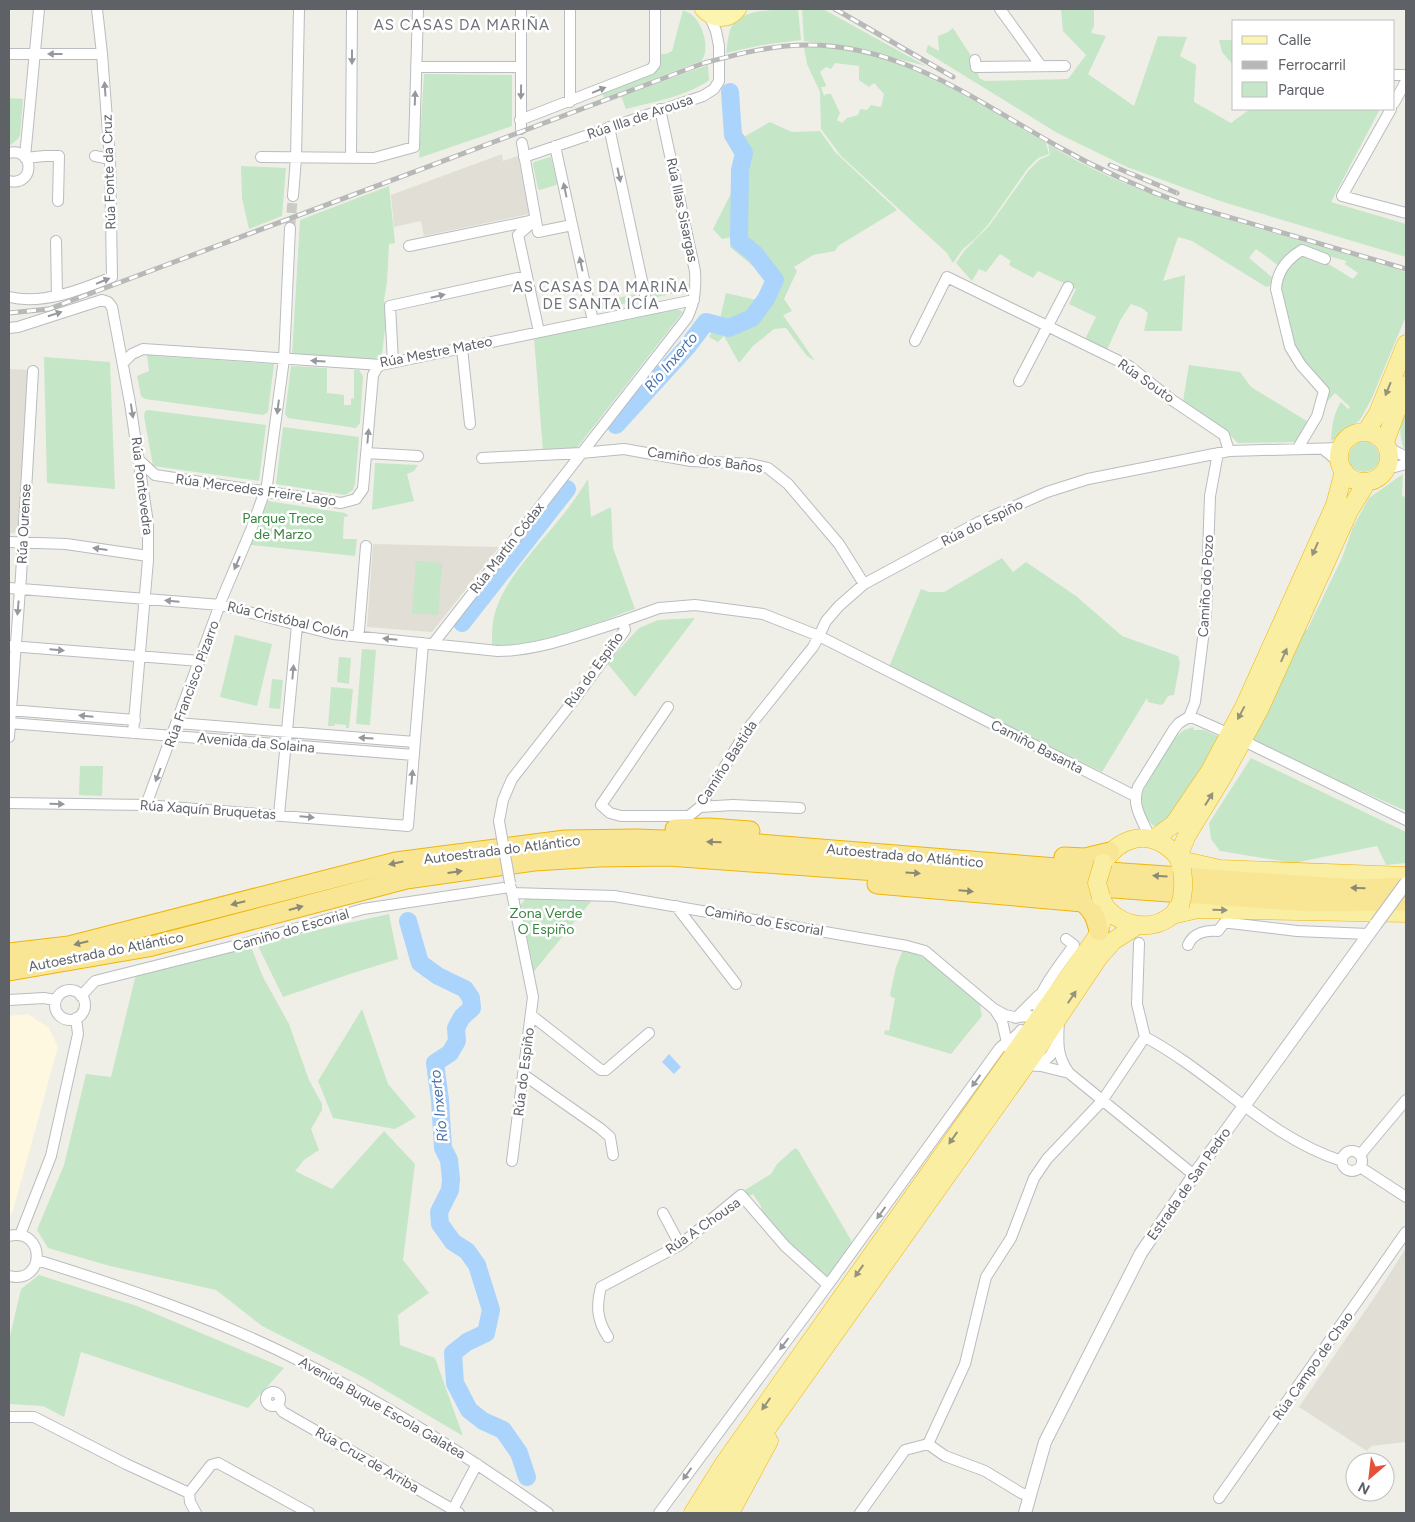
<svg xmlns="http://www.w3.org/2000/svg" width="1415" height="1522" viewBox="0 0 1415 1522" font-family="Figtree,sans-serif">
<style>
.commercial{fill:#fdf8df}
.education{fill:#e0ded5}
.green{fill:#c5e6c7;fill-rule:evenodd}
.water{fill:#abd4fc}
.lines{fill:none;stroke-linecap:round;stroke-linejoin:round}
.river{stroke:#abd4fc;stroke-width:18}
.minor-tunnel{stroke:#ccccc7;stroke-width:10;stroke-dasharray:10 5;stroke-linecap:butt}
.minor-casing{stroke:#b9bcc0;stroke-width:12}
.tertiary-casing{stroke:#b9bcc0;stroke-width:14}
.primary-casing{stroke:#edcf63;stroke-width:18}
.trunk-casing{stroke:#efb508;stroke-width:19}
.motorway-casing{stroke:#efb508;stroke-width:21}
.minor{stroke:#fff;stroke-width:10}
.tertiary{stroke:#fff;stroke-width:12}
.primary{stroke:#fcf5b0;stroke-width:16}
.trunk{stroke:#faeea2;stroke-width:18}
.motorway{stroke:#f9e695;stroke-width:19}
.rail-casing{stroke:#b7b8b8;stroke-width:5}
.rail{stroke:#fff;stroke-width:3;stroke-dasharray:9;stroke-linecap:butt}
.minor-bridge-casing{stroke:#b9bcc0;stroke-width:12;stroke-linecap:butt}
.tertiary-bridge-casing{stroke:#b9bcc0;stroke-width:14;stroke-linecap:butt}
.trunk-bridge-casing{stroke:#efb508;stroke-width:19;stroke-linecap:butt}
.minor-bridge{stroke:#fff;stroke-width:10}
.tertiary-bridge{stroke:#fff;stroke-width:12}
.trunk-bridge{stroke:#faeea2;stroke-width:18}
.oneway{fill:#96999c}
.oneway2{fill:#95937c}
.oneway3{fill:#8c8a75}
.labels{text-anchor:middle;dominant-baseline:central;stroke-width:5;stroke-linejoin:round;paint-order:stroke}
.street-label{font-size:14px;fill:#5e6267;stroke:#fff}
.park-label{font-size:14px;fill:#388440;stroke:#fff}
.neighbourhood-label{font-size:15px;letter-spacing:1px;fill:#6f7379;stroke:#fff}
.water-label{font-size:15px;font-style:italic;fill:#4773ae;stroke:#fff}
</style>
<rect width="100%" height="100%" fill="#f0efe7"/>
<path class="commercial" d="M28,1014l21,14 9,19 -46,167 -3,2v-200z"/>
<path class="education" d="M502,154l1,7 15,-5 11,58 -105,22 -3,-15 -27,6 -3,-32z
M9,369l20,1 -10,163h-10z
M373,544l126,3 -67,85 -65,-5z
M1406,1248v194l-35,4 -4,5 -68,-44 77,-112z"/>
<path class="green" d="M783,9h15l3,31 -39,5 -36,8c1,-7 2,-16 4,-23 8,-20 35,-19 53,-21z
M802,9h21l103,57 -78,-20 -44,-5z
M1061,9h33v17l-3,7 15,3 -18,38 46,32 24,-70 29,1 -7,19 16,9 -2,37 37,21 19,-14h130l-49,93 75,22v33l-183,-55 -96,-35 -68,-33 -133,-82 2,-7 11,6 -1,-15 10,-4 5,-4 22,34 -2,8 5,3 1,5 6,3 83,-2 18,-24 -23,-24z
M683,10c5,2 10,5 13,9 8,10 14,32 5,42l-97,37 -2,-6 48,-20 9,-18h7l6,-3z
M1219,40h15v26l-12,-14z
M804,47c90,-3 168,53 242,96l3,11 -11,4 -10,10 -40,57 -13,14 -12,10 -10,14 -6,-10 -106,-97 -20,-27 -1,-37 -13,-28zM835,63l24,3v14l10,7 5,-4 10,11 -3,13 -10,-2 -4,5 -7,-1 -2,6 -11,3 -5,5 -5,-3 3,-7 -9,-19h-5l-2,2 -3,-9h4l1,-2 -6,-13 6,-5 5,2z
M708,65l1,15c-21,16 -57,22 -83,29l-5,-13z
M424,74l88,1v51l-93,32z
M9,98l14,1 -3,36 -2,4 -9,7z
M770,122l22,10 28,-1 15,21 62,58 -59,36 -3,5 -22,4 -19,12 3,4 -13,28 8,12 -9,4 32,46 -8,-5 -21,-28 -12,1 -21,17 -14,17 -15,-27 -6,6 -9,-5 11,-18 6,-26 43,10v-24l-39,-32 2,-10 -10,2 -9,-10 36,-71 -9,-19z
M1048,144c65,41 136,62 208,84 50,14 100,29 150,44v44l-35,84 -11,20 -29,21c1,-14 2,-27 10,-39l7,7 2,-2 -15,-14 -8,9 -5,1 4,-13 -30,-39 -17,-63 2,-11 21,-25 23,10 28,17 5,-6 -13,-9 1,-3 -44,-13 -23,18 -23,-17 -7,9 24,20 -1,7 -6,2 -74,-46 -14,-4 -15,44 22,-6 -3,56h-38l4,-18 -6,-5 -11,-4 -10,15 -14,31 -22,-11 11,-22 -27,-13 7,-15 -38,-18 -5,7 -24,-13 2,-4 -11,-7 -14,18 -7,-3 -7,12 -16,-18 9,-13 24,-24 40,-56 10,-10 11,-5z
M550,157l1,1 6,25 -1,2 -16,5 -2,-1 -5,-25 1,-2z
M241,166l45,2 -4,48 -33,13 -7,-31z
M389,186l6,57 -6,1 -2,38 -3,18 3,13 -5,41 -8,6 -82,-5 8,-135z
M688,283l2,7 -38,8 -2,-7z
M636,294l1,7 -37,8 -2,-7z
M675,308l8,4 -107,137 -33,2 -9,-113z
M152,354l2,2 120,8 -6,48 -5,3 -118,-16 -4,-3 -4,-20 12,-5 -2,-16z
M44,357l66,5 5,127 -68,-6z
M1189,365l51,7 11,15 59,36 -14,19 -58,1 -13,-13 -42,-29z
M291,366l36,2v25l17,2v10h7v-6l3,-1v-28h5l4,6 -3,47 -4,5 -68,-10 -3,-4z
M1406,402v50c-9,-15 -6,-34 0,-50z
M148,410l118,15 -7,56 -106,-15 -9,-50 1,-5z
M283,427l76,10 -4,47 -2,6 -8,5 -69,-11z
M1349 457a15 15 0 1 1 30 0a15 15 0 1 1-30 0Z
M375,463l43,2 -4,6 -7,3 7,27 -42,9z
M1403,474l-1,22 4,1v314l-72,-32 -81,-40 52,-110 2,1 35,-72 11,-31 16,-29z
M588,479l3,38 20,-10 2,41 22,61c-38,13 -104,43 -143,36 0,-13 0,-26 5,-38 10,-31 49,-70 69,-96 8,-10 15,-21 22,-32z
M268,501l77,12 4,3 -5,1 -1,22h14l-2,17 -104,-11z
M1002,558l11,14 13,-10 50,34 46,40 56,20 2,7 -6,32 -6,1 -4,7 -3,2 -13,-3 -1,-4 -45,74 -213,-105 32,-78 8,3h15z
M416,561l26,2 -4,52 -26,-2z
M695,618l-60,79 -28,-34 32,-35 19,-8z
M235,635l37,9 -15,62 -37,-9z
M362,649l14,1 -6,75 -14,-1z
M339,657l12,1 -2,26 -12,-2z
M272,679l11,1 -3,29 -11,-1z
M331,687l22,2 -4,39h-3v-3l-11,-1 -1,2h-6z
M1193,727l1,3h10l16,7 -48,79 -16,11c-12,-6 -16,-24 -13,-36l30,-52 11,-9z
M1251,758l155,74v31l-20,2 -9,-19 -83,17 -74,-12 -9,-12 -2,-16z
M80,766h23l-1,30 -23,-1z
M526,898l67,1 -61,75v-14l-12,-54z
M389,914l9,45 -48,15 -67,23 -25,-51 54,-15z
M247,946l4,1 12,30 26,47 20,56 13,24v6l-11,19 8,21 -15,10 -9,11 37,18 52,-58 31,33 -12,96 26,33 -31,22 2,30 35,13 28,78 -100,-59 -101,-51 -46,-36 -106,-24 -62,-18 -11,-18 27,-65 22,-91 25,3 25,-103z
M903,950c31,7 55,34 79,54l-2,2 2,10 -31,38 -67,-20 1,-4 4,1 6,-33 -4,-1 -1,-3 6,-27z
M362,1009l26,75 28,33 -21,12 -62,-11 -15,-37z
M795,1148l3,2 53,90 1,5 -22,31 -5,1 -31,-28 -32,-33 -1,-10 -8,-12 -6,3 -2,-7 26,-16 6,-10z
M39,1275l98,31 147,62 -36,40 -167,-56 -17,65 -21,-11 -34,-2v-64l12,-51z"/>
<path class="water" d="M669,1054l12,13 -7,7 -12,-12z"/>
<g class="lines">
<path class="river" d="M616,425l71,-78 19,-25 23,6 23,-10 14,-19 9,-19 -20,-26 -16,-13 1,-71 4,-17 -11,-18 -3,-43
M462,623l105,-134
M408,921l12,42 18,13 27,13 6,9 1,10 -10,9 -6,11 1,13 -7,12 -15,10 5,37 3,48 6,12 2,19 -1,11 -11,22 1,12 13,18 14,9 10,14 14,45 -5,23 -19,9 -14,11 2,30 14,27 14,11 20,9 16,23 8,24"/>
<path class="minor-tunnel" d="M290,228l3,-32"/>
<g class="minor-casing">
<path id="minor" d="M1000,9l41,57
M9,54h93
M975,60l1,7 89,-1
M416,67h105
M1394,75h12
M570,102v-93
M1394,103l12,-22
M1391,109l-49,87 64,17
M520,120l131,-51 4,-5v-55
M609,127l39,182
M521,129v-120
M522,143l16,89 34,-7
M555,146l38,175
M9,153c26,-6 26,34 0,28
M95,156l15,3
M25,157l14,-148
M261,157l113,1 40,-11 4,-138
M524,157l179,-61 11,-7 5,-8v-35l-3,-15 -7,-16
M25,158l20,-2h14l-1,45
M351,158l1,-149
M293,196l3,-38 3,-149
M535,220l-17,15 21,97
M56,241l1,54
M409,246l126,-26
M9,297c33,8 72,-7 103,-20l-2,-118 -8,-105 -5,-45
M9,328l9,-1 84,-27 6,2 4,5 18,96 18,120v37l-15,173
M915,341l32,-64 182,89 43,34 52,35 5,16
M462,348l8,76
M393,362l-3,-56 137,-30
M123,363l9,-9 11,-5 238,16 313,-65
M1019,381l49,-94
M1387,447l19,10
M1298,448l19,-32 7,-25 -23,-26 -11,-18 -14,-58c1,-18 11,-30 26,-39l23,9
M1323,449l17,14
M366,453l52,3
M482,458l99,-5 43,-4 67,12 60,3 17,4 20,16 51,60 25,40
M140,461l15,14 186,28 15,-4 7,-10 10,-114 4,-7 4,-3
M1382,474l9,-6 15,-4
M9,542l57,2 82,12
M9,588l212,17 112,29 165,17c42,0 85,-18 125,-30
M357,636l2,-6 7,-84
M433,644l254,-326c8,-16 9,-30 8,-47l-35,-162
M10,646l190,15
M668,707l-67,98 9,8 11,3h68l11,-9 49,-80 64,-80 6,-11 316,160
M9,710l126,10
M1189,717l6,-15 11,-88 4,-118 8,-43
M9,723l405,32
M177,723l238,19
M9,737l12,-161 12,-205
M1250,744l156,76
M9,803l137,2 262,21 15,-183
M146,805l77,-209 28,-66 16,-45 17,-126 6,-131
M700,807l33,-2 67,3
M279,815l18,-190
M499,821l4,-21 9,-21 65,-83 48,-66 -2,-9 36,-13 36,-3 68,9 56,22 7,-15 13,-15 25,-22 115,-62 68,-30 41,-13 141,-28 112,-3
M1150,838c-7,-18 -19,-31 -12,-51l36,-58 5,-6 10,-6 7,2 27,12
M511,888l22,109 -21,164
M512,893l102,3 293,50 18,5 69,58 11,6 9,2 18,-1
M676,906l60,78
M1139,943l-2,61 8,33c68,36 122,100 197,124
M1188,945c5,-12 18,-15 30,-14l6,-8h6l67,8 71,3
M55 1005a15 15 0 1 1 30 0a15 15 0 1 1-30 0Z
M81,996l14,-15 155,-39 113,-33 147,-22
M9,1000l35,-2 11,2
M1038,1009c-5,-12 28,-52 36,-64l-8,-6
M995,1010l7,11 6,26
M531,1015l70,55h5l43,-37
M1016,1018l23,-23
M1059,1020c-1,21 -3,35 10,53l125,102
M1023,1065l18,1 28,7
M1039,1065l11,-9 8,-14
M524,1075l77,54 9,8 3,18
M1342 1161a10 10 0 1 1 20 0a10 10 0 1 1-20 0Z
M1360,1155l46,-55
M1360,1167l46,30
M663,1213l17,32
M20,1235l31,-79 27,-122 -2,-16
M9,1236c37,-9 37,49 0,40
M37,1260c87,27 174,57 255,97 90,44 174,98 256,156
M608,1337c-11,-17 -12,-30 -7,-50l79,-42 61,-50 44,51 43,39
M266 1399a7 7 0 1 1 14 0a7 7 0 1 1-14 0Z
M277,1404l6,8 176,101
M9,1417h25l92,47 63,29
M928,1444l17,12 40,15 36,22 9,3
M1219,1498l187,-266
M196,1513l-6,-11 -1,-9 22,-28 7,-2 91,50
M451,1513l26,-49
M659,1513l169,-228 171,-236c7,-8 15,-9 22,-19
M860,1513l45,-63 23,-6 37,-80 21,-87 25,-39 23,-60 13,-19 55,-58 43,-64"/>
</g>
<g class="tertiary-casing">
<path id="tertiary" d="M1025,1513l20,-71 96,-189 53,-78 182,-251"/>
</g>
<g class="primary-casing">
<path id="primary" d="M703,9c10,12 26,12 35,0"/>
</g>
<g class="trunk-casing">
<path id="trunk" d="M1366,432l12,-19 28,-69
M1339 457a25 25 0 1 1 50 0a25 25 0 1 1-50 0Z
M1385,442l21,-57
M1154,839l20,-15 36,-53 35,-66 90,-200 9,-34
M1178,857l9,-22 35,-57 37,-68 90,-199 18,-29
M1180,860l40,9 186,7
M1103,863c15,-24 42,-34 66,-15 7,6 11,10 12,19
M1102,900c11,25 49,34 70,15 3,-2 5,-7 7,-10
M1172,915l26,-6 208,4
M693,1513l30,-48 373,-527 11,-30
M710,1513l26,-41 301,-423 62,-92 14,-16 25,-16
M730,1513l39,-72"/>
</g>
<g class="motorway-casing">
<path id="motorway" d="M675,829l34,-1 41,3
M1064,857l21,1 25,-6
M877,884l206,18c10,8 13,16 16,29
M9,953l60,-7 327,-84 169,-22 71,-1 111,4 347,28 263,18 49,-2
M9,971l139,-24 258,-68 128,-18 65,-4 69,-1 640,46 98,-1"/>
</g>
<use href="#minor" class="minor"/>
<use href="#tertiary" class="tertiary"/>
<use href="#primary" class="primary"/>
<use href="#trunk" class="trunk"/>
<use href="#motorway" class="motorway"/>
<g class="rail-casing">
<path id="rail" d="M835,9l118,68
M1110,165l67,28
M9,313l40,-4 655,-246c34,-9 68,-18 104,-18 95,0 170,57 249,101 41,23 83,42 127,58l222,65"/>
</g>
<use href="#rail" class="rail"/>
<g class="minor-bridge-casing">
<path id="minor-bridge" d="M499,821l11,62"/>
</g>
<g class="tertiary-bridge-casing">
<path id="tertiary-bridge" d="M1376,924l30,-41"/>
</g>
<g class="trunk-bridge-casing">
<path id="trunk-bridge" d="M1101,897l-4,-14 6,-20
M1180,905c4,-12 4,-23 2,-35"/>
</g>
<use href="#minor-bridge" class="minor-bridge"/>
<use href="#tertiary-bridge" class="tertiary-bridge"/>
<use href="#trunk-bridge" class="trunk-bridge"/>
</g>
<defs><path id="oneway-solid" d="M-6-.8H1V-3.2L6.5 0L1 3.2V.8H-6Z" transform="scale(1.25)"/></defs>
<g class="oneway">
<use href="#oneway-solid" transform="translate(55 54) rotate(180)"/>
<use href="#oneway-solid" transform="translate(352 57) rotate(90)"/>
<use href="#oneway-solid" transform="translate(105 89) rotate(-94)"/>
<use href="#oneway-solid" transform="translate(599 90) rotate(-22)"/>
<use href="#oneway-solid" transform="translate(521 92) rotate(91)"/>
<use href="#oneway-solid" transform="translate(415 98) rotate(-88)"/>
<use href="#oneway-solid" transform="translate(619 175) rotate(78)"/>
<use href="#oneway-solid" transform="translate(565 190) rotate(-102)"/>
<use href="#oneway-solid" transform="translate(581 264) rotate(-102)"/>
<use href="#oneway-solid" transform="translate(103 281) rotate(-22)"/>
<use href="#oneway-solid" transform="translate(438 296) rotate(-13)"/>
<use href="#oneway-solid" transform="translate(55 314) rotate(-18)"/>
<use href="#oneway-solid" transform="translate(318 361) rotate(-177)"/>
<use href="#oneway-solid" transform="translate(278 407) rotate(97)"/>
<use href="#oneway-solid" transform="translate(132 411) rotate(81)"/>
<use href="#oneway-solid" transform="translate(368 436) rotate(-85)"/>
<use href="#oneway-solid" transform="translate(100 549) rotate(-172)"/>
<use href="#oneway-solid" transform="translate(237 563) rotate(113)"/>
<use href="#oneway-solid" transform="translate(172 601) rotate(-175)"/>
<use href="#oneway-solid" transform="translate(18 608) rotate(95)"/>
<use href="#oneway-solid" transform="translate(390 639) rotate(-175)"/>
<use href="#oneway-solid" transform="translate(57 650) rotate(5)"/>
<use href="#oneway-solid" transform="translate(293 672) rotate(-85)"/>
<use href="#oneway-solid" transform="translate(86 716) rotate(-175)"/>
<use href="#oneway-solid" transform="translate(366 738) rotate(-176)"/>
<use href="#oneway-solid" transform="translate(158 775) rotate(111)"/>
<use href="#oneway-solid" transform="translate(412 777) rotate(-85)"/>
<use href="#oneway-solid" transform="translate(57 804) rotate(1)"/>
<use href="#oneway-solid" transform="translate(307 817) rotate(5)"/>
<use href="#oneway-solid" transform="translate(976 1081) rotate(126)"/>
<use href="#oneway-solid" transform="translate(881 1213) rotate(126)"/>
<use href="#oneway-solid" transform="translate(784 1344) rotate(127)"/>
<use href="#oneway-solid" transform="translate(687 1474) rotate(126)"/>
</g>
<g class="oneway2">
<use href="#oneway-solid" transform="translate(1388 389) rotate(112)"/>
<use href="#oneway-solid" transform="translate(1315 549) rotate(114)"/>
<use href="#oneway-solid" transform="translate(1284 655) rotate(-66)"/>
<use href="#oneway-solid" transform="translate(1241 713) rotate(118)"/>
<use href="#oneway-solid" transform="translate(1209 799) rotate(-58)"/>
<use href="#oneway-solid" transform="translate(1220 910) rotate(1)"/>
<use href="#oneway-solid" transform="translate(1072 997) rotate(-56)"/>
<use href="#oneway-solid" transform="translate(953 1138) rotate(125)"/>
<use href="#oneway-solid" transform="translate(859 1271) rotate(125)"/>
<use href="#oneway-solid" transform="translate(766 1404) rotate(125)"/>
</g>
<g class="oneway3">
<use href="#oneway-solid" transform="translate(714 842) rotate(-178)"/>
<use href="#oneway-solid" transform="translate(396 863) rotate(168)"/>
<use href="#oneway-solid" transform="translate(455 872) rotate(-8)"/>
<use href="#oneway-solid" transform="translate(913 873) rotate(4)"/>
<use href="#oneway-solid" transform="translate(1160 876) rotate(-176)"/>
<use href="#oneway-solid" transform="translate(1358 888) rotate(-179)"/>
<use href="#oneway-solid" transform="translate(966 891) rotate(5)"/>
<use href="#oneway-solid" transform="translate(238 903) rotate(166)"/>
<use href="#oneway-solid" transform="translate(296 908) rotate(-15)"/>
<use href="#oneway-solid" transform="translate(81 943) rotate(166)"/>
</g>
<g class="labels">
<g class="street-label">
<text transform="translate(640 117) rotate(-19)">Rúa Illa de Arousa</text>
<text transform="translate(109 172) rotate(-92)">Rúa Fonte da Cruz</text>
<text transform="translate(682 210) rotate(78)">Rúa Illas Sisargas</text>
<text transform="translate(436 352) rotate(-11)">Rúa Mestre Mateo</text>
<text transform="translate(1146 381) rotate(35)">Rúa Souto</text>
<text transform="translate(705 460) rotate(8)">Camiño dos Baños</text>
<text transform="translate(142 486) rotate(83)">Rúa Pontevedra</text>
<text transform="translate(256 490) rotate(8)">Rúa Mercedes Freire Lago</text>
<text transform="translate(982 523) rotate(-26)">Rúa do Espiño</text>
<text transform="translate(24 524) rotate(-87)">Rúa Ourense</text>
<text transform="translate(507 548) rotate(-52)">Rúa Martín Códax</text>
<text transform="translate(1206 586) rotate(-87)">Camiño do Pozo</text>
<text transform="translate(288 620) rotate(13)">Rúa Cristóbal Colón</text>
<text transform="translate(594 670) rotate(-54)">Rúa do Espiño</text>
<text transform="translate(192 684) rotate(-70)">Rúa Francisco Pizarro</text>
<text transform="translate(256 743) rotate(5)">Avenida da Solaina</text>
<text transform="translate(1037 747) rotate(27)">Camiño Basanta</text>
<text transform="translate(727 763) rotate(-57)">Camiño Bastida</text>
<text transform="translate(208 810) rotate(4)">Rúa Xaquín Bruquetas</text>
<text transform="translate(502 850) rotate(-7)">Autoestrada do Atlántico</text>
<text transform="translate(905 856) rotate(5)">Autoestrada do Atlántico</text>
<text transform="translate(764 921) rotate(10)">Camiño do Escorial</text>
<text transform="translate(291 930) rotate(-16)">Camiño do Escorial</text>
<text transform="translate(106 952) rotate(-11)">Autoestrada do Atlántico</text>
<text transform="translate(524 1072) rotate(-83)">Rúa do Espiño</text>
<text transform="translate(1189 1184) rotate(-55)">Estrada de San Pedro</text>
<text transform="translate(703 1226) rotate(-35)">Rúa A Chousa</text>
<text transform="translate(1313 1366) rotate(-55)">Rúa Campo de Chao</text>
<text transform="translate(382 1408) rotate(30)">Avenida Buque Escola Galatea</text>
<text transform="translate(367 1460) rotate(30)">Rúa Cruz de Arriba</text>
</g>
<g class="park-label">
<text x="283" y="518">Parque Trece<tspan x="283" dy="16">de Marzo</tspan></text>
<text x="546" y="913">Zona Verde<tspan x="546" dy="16">O Espiño</tspan></text>
</g>
<g class="neighbourhood-label">
<text x="462" y="25">AS CASAS DA MARIÑA</text>
<text x="601" y="287">AS CASAS DA MARIÑA<tspan x="601" dy="17">DE SANTA ICÍA</tspan></text>
</g>
<g class="water-label">
<text transform="translate(671 362) rotate(-49)">Río Inxerto</text>
<text transform="translate(439 1106) rotate(-96)">Río Inxerto</text>
</g>
</g>
<rect width="1415" height="1522" fill="none" stroke="#5e6267" stroke-width="20"/>
<rect x="1232" y="20" width="162" height="90" fill="#ffffff" stroke="#bfc0c2"/>
<rect x="1242" y="36" width="25" height="8" fill="#fcf5b0" stroke="#bfc0c2"/>
<text x="1278" y="45" font-size="15" fill="#5e6267">Calle</text>
<rect x="1242" y="61" width="25" height="8" fill="#b7b8b8" stroke="#bfc0c2"/>
<text x="1278" y="70" font-size="15" fill="#5e6267">Ferrocarril</text>
<rect x="1242" y="82" width="25" height="15" fill="#c5e6c7" stroke="#bfc0c2"/>
<text x="1278" y="95" font-size="15" fill="#5e6267">Parque</text>
<g transform="translate(1370 1477) rotate(208)"><circle r="24" fill="#ffffff" stroke="#bfc0c2"/>
<path d="M0-4L9 19L0 12L-9 19Z" fill="#e45139"/>
<text y="-8" font-size="14" font-weight="bold" text-anchor="middle" fill="#5e6267">N</text>
</g>
</svg>
